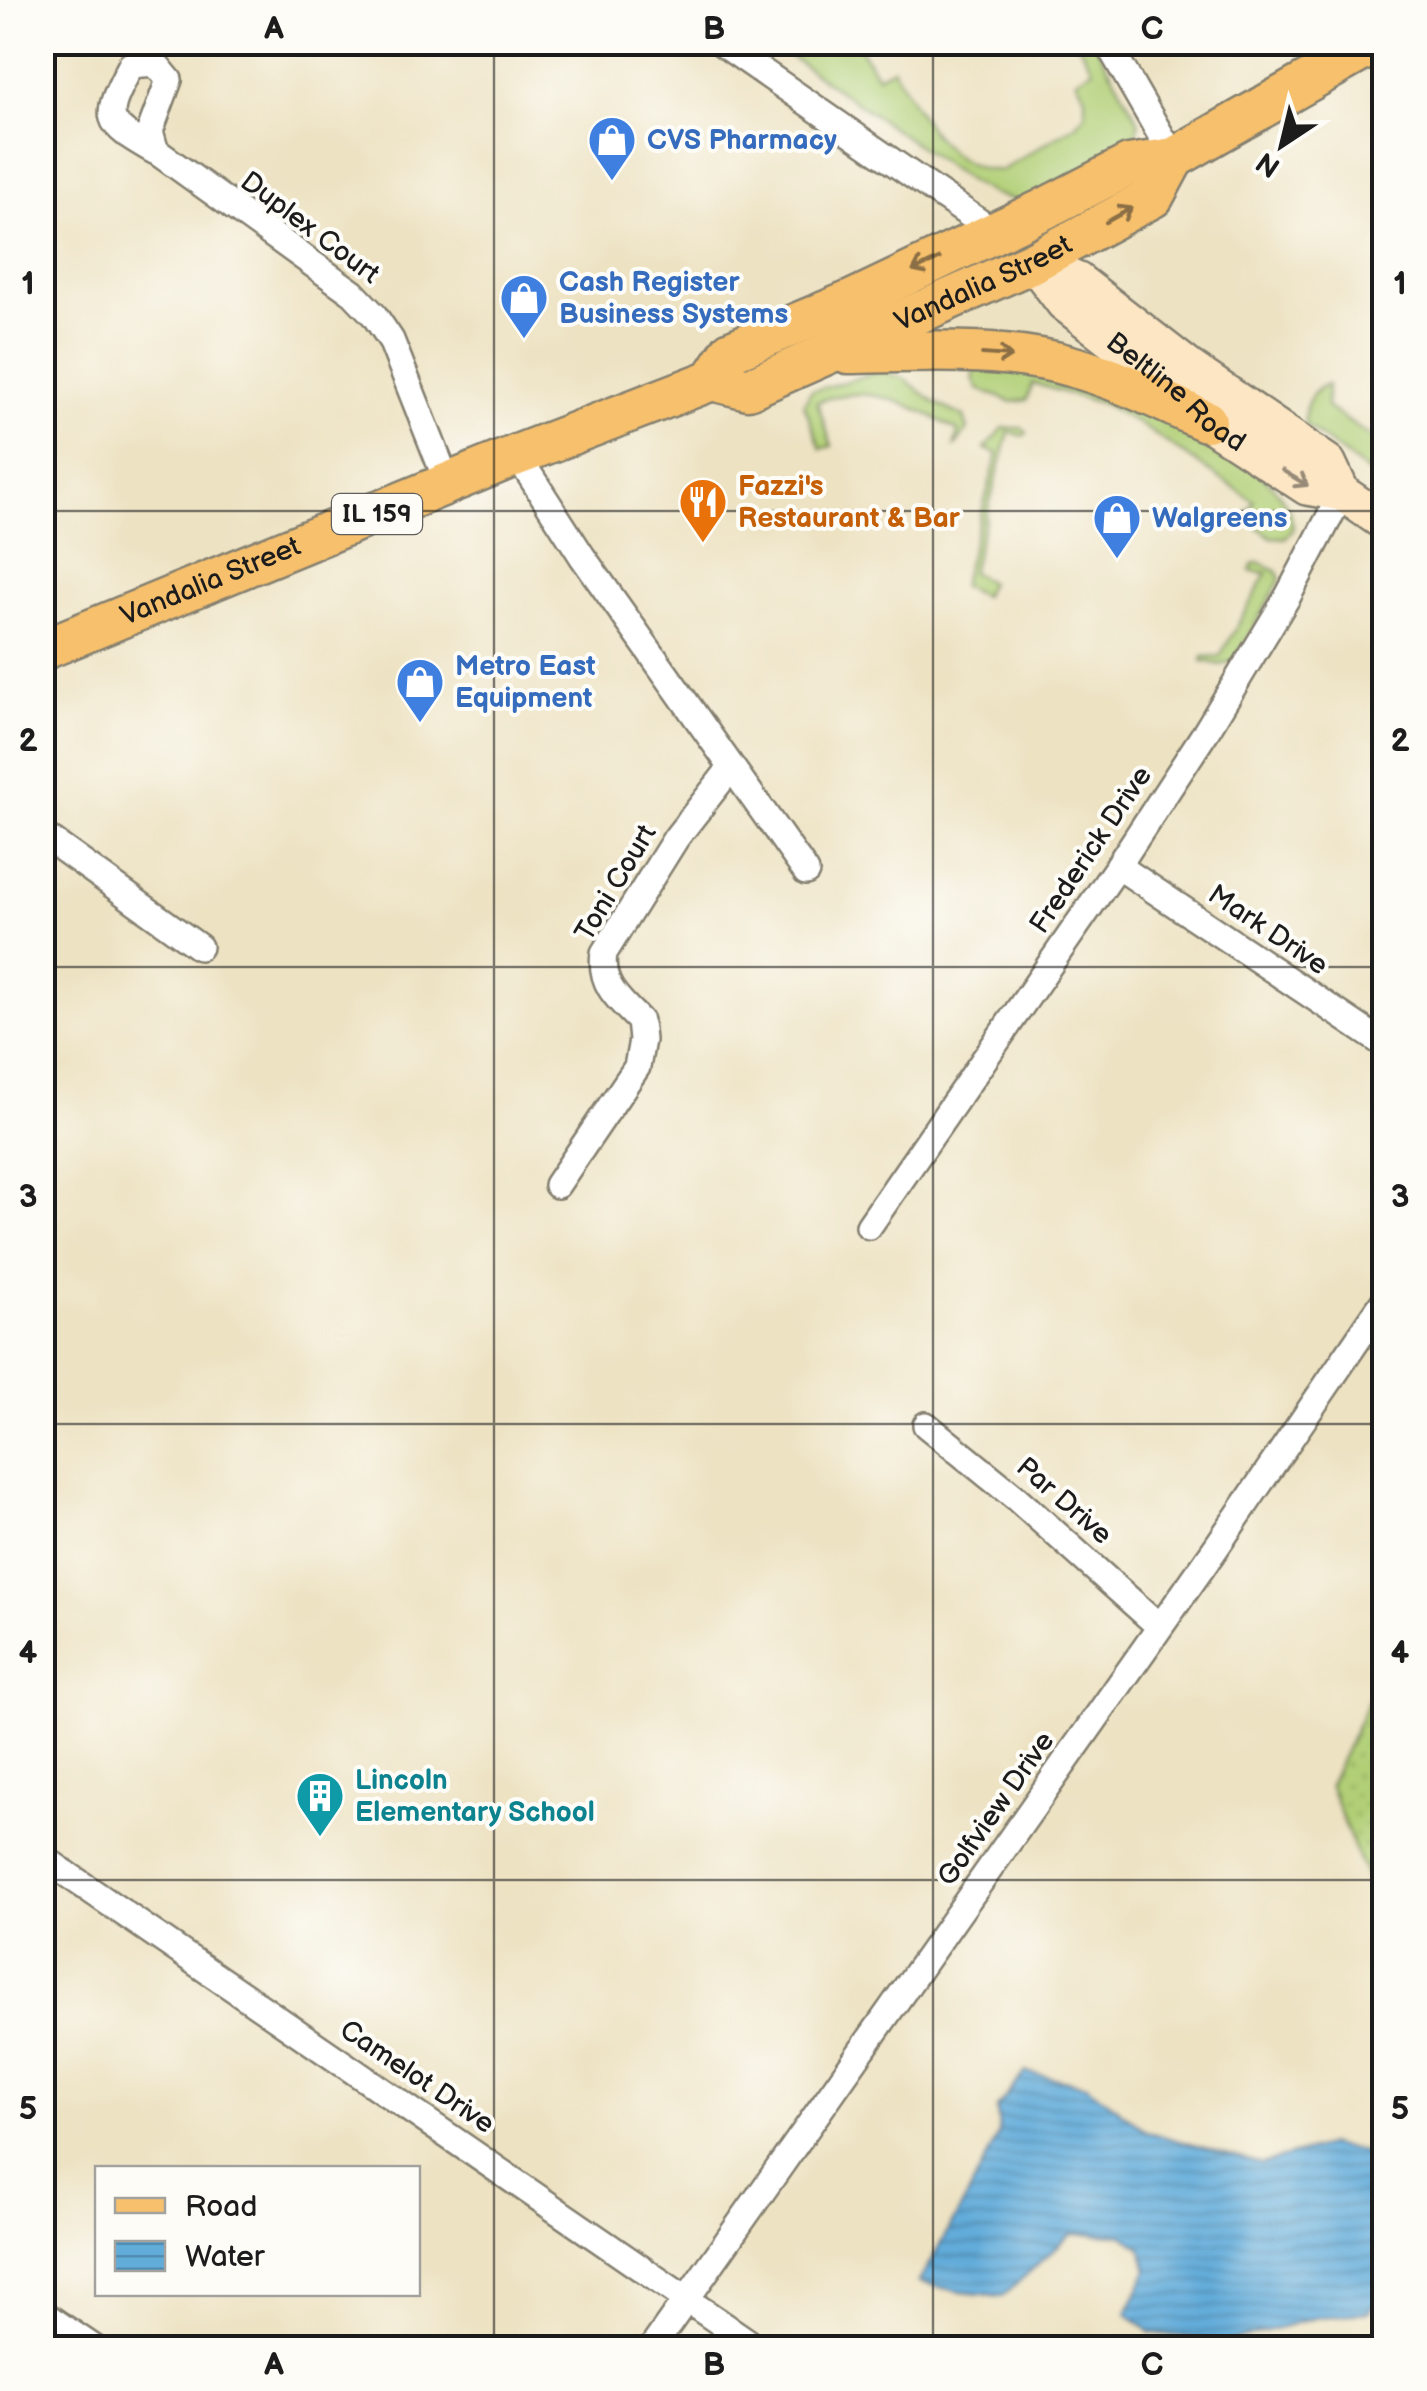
<svg xmlns="http://www.w3.org/2000/svg" width="1427" height="2391" viewBox="0 0 1427 2391" font-family="'Balsamiq Sans',sans-serif">
<style>
.grass{fill:#b1cf76;stroke:#667649;stroke-width:2.5}
.park{fill:url(#park-dots);stroke:#667649;stroke-width:2.5}
.water{fill:url(#water-rules);stroke:#3f647b;stroke-width:2.5}
.lines{fill:none;stroke-linecap:round;stroke-linejoin:round}
.street-casing{stroke:#847f6f;stroke-width:30}
.secondary-casing{stroke:#847f6f;stroke-width:40}
.primary-casing{stroke:#847f6f;stroke-width:45}
.street{stroke:#fff;stroke-width:25}
.secondary{stroke:#fce6c4;stroke-width:35}
.primary{stroke:#f7c06c;stroke-width:40}
.oneway{stroke:#8a6e44}
.oneway2{stroke:#978b78}
.grid{fill:none;stroke:#1c1c1c;stroke-width:2.5;stroke-opacity:0.55}
.labels{text-anchor:middle;dominant-baseline:central;stroke-width:8;stroke-linejoin:round;paint-order:stroke}
.shield{fill:#fdfcf7;stroke:#605f5e;stroke-width:2.5}
.shield-label{font-size:25px;font-weight:bold;fill:#1c1c1c}
.shop-label{font-size:28px;font-weight:bold;fill:#366cbe;stroke:#fdfcf7;text-anchor:start}
.street-label{font-size:28px;fill:#1c1c1c;stroke:#fdfcf7}
.food-label{font-size:28px;font-weight:bold;fill:#c56008;stroke:#fdfcf7;text-anchor:start}
.culture-label{font-size:28px;font-weight:bold;fill:#0d838f;stroke:#fdfcf7;text-anchor:start}
.neatline{fill:none;stroke:#1c1c1c;stroke-width:4}
.grid-label{font-size:32px;text-anchor:middle;font-weight:bold;fill:#1c1c1c}
</style>
<defs>
<pattern id="park-dots" width="8" height="8" patternUnits="userSpaceOnUse" patternTransform="scale(2.5)"><rect width="8" height="8" fill="#b1cf76"/><path d="M2 2h.1M6 6h.1" fill="none" stroke="#98b166" stroke-width="1.8" stroke-linecap="round"/></pattern>
<pattern id="water-rules" width="6" height="5" patternUnits="userSpaceOnUse" patternTransform="scale(2.5)"><rect width="6" height="5" fill="#62acda"/><path d="M0 2.5h6" fill="none" stroke="#508bb0"/></pattern>
</defs>
<rect width="100%" height="100%" fill="#fdfcf7"/>
<filter id="ink" filterUnits="userSpaceOnUse"><feTurbulence type="fractalNoise" baseFrequency=".01" numOctaves="2"/><feDisplacementMap in="SourceGraphic" scale="20" xChannelSelector="R" yChannelSelector="G"/><feConvolveMatrix kernelMatrix="1 2 1 2 8 2 1 2 1" color-interpolation-filters="sRGB"/></filter>
<filter id="wash" filterUnits="userSpaceOnUse"><feTurbulence type="fractalNoise" baseFrequency=".0048" numOctaves="4" result="noise"/><feDisplacementMap in="SourceGraphic" scale="40" xChannelSelector="R" yChannelSelector="G"/><feGaussianBlur stdDeviation="2.25" result="paint"/><feColorMatrix in="noise" values="0 0 0 0 0 0 0 0 0 0 0 0 0 0 0 0 0 1.4 0 .05"/><feComposite in="paint" operator="in"/></filter>
<g filter="url(#wash)">
<rect width="100%" height="100%" fill="#ede2c2"/>
<path class="grass" d="M770,42l87,1 20,33 16,-8c24,40 53,107 109,102l73,-45 10,-11v-18l-9,-17 17,-10 -16,-26h18l44,79 -5,21 -7,7 -103,53 -31,-9 -23,-12z
M1032,368c65,23 258,81 261,162l-8,8 -14,-1 -27,-20 10,-16 -115,-77 -36,-20 -71,-21 -5,17 -15,2 -34,-13 -5,-10 2,-10z
M883,371l22,8 30,24 29,14 4,12 -14,19 4,-17c-44,-25 -89,-50 -141,-29l15,44 -11,3 -17,-45 7,-13z
M1327,384v23l57,39v38l-78,-58c-5,-16 5,-36 21,-42z
M1003,428h20l4,5 -4,3 -14,-4 -38,140 18,10 -6,14 -22,-10 37,-133 -13,-4z
M1259,562l18,9 3,9 -45,80 -14,5 -19,-4 1,-4 17,-1 47,-83 -17,-2 3,-7z"/>
<path class="park" d="M1384,1668v254l-55,-137z"/>
<path class="water" d="M1026,2072l60,13 62,47 113,32 68,-19 44,9 11,8v134l-16,16 -54,6 -86,24 -77,-9 -24,-20 21,-43 -7,-23 -18,-12 -52,-1 -68,62 -43,-4 -41,-10 49,-86 31,-63 -2,-25z"/>
</g>
<g filter="url(#ink)">
<g class="lines">
<g class="street-casing">
<path id="street" d="M720,42l274,190
M1107,42l67,116
M155,63l14,17 -19,51 6,21c-54,-31 -53,-32 -25,-87z
M169,80l-19,51 3,18 200,144 21,22 17,25 57,144
M517,455l65,101 224,316
M42,834l157,113
M1118,866l266,178
M557,1185l80,-118 5,-27 -2,-19c-21,-21 -41,-37 -36,-68l72,-115 54,-69
M869,1226l249,-360 89,-136 81,-134 54,-103
M926,1425l90,73 144,129
M42,1857l715,491
M42,2313l52,35
M652,2348l563,-799 169,-248"/>
</g>
<g class="secondary-casing">
<g id="secondary">
<path id="s1" d="M1033,262l31,41 119,92 23,26 101,66 35,6 42,29"/>
<path d="M1035,263l43,18 113,88 137,94 14,30"/>
</g>
</g>
<g class="primary-casing">
<g id="primary">
<path d="M848,353c73,-1 152,-7 222,13 47,12 92,35 136,55"/>
<path id="s2" d="M712,380l36,9 285,-127 120,-65 21,-39"/>
<path id="s3" d="M42,650l475,-195 195,-75 19,-29 120,-50 191,-91 87,-45 45,-7 203,-116"/>
</g>
</g>
<use href="#street" class="street"/>
<use href="#secondary" class="secondary"/>
<use href="#primary" class="primary"/>
</g>
<defs><path id="oneway-shaft" d="M-6 0H5M1.5-3L5.5 0L1.5 3" fill="none" stroke-width="1.6" stroke-linecap="round" stroke-linejoin="round" transform="scale(2.5)"/></defs>
<g class="oneway">
<use href="#oneway-shaft" transform="translate(1119 215) rotate(-29)"/>
<use href="#oneway-shaft" transform="translate(926 265) rotate(155)"/>
<use href="#oneway-shaft" transform="translate(997 355) rotate(4)"/>
</g>
<use class="oneway2" href="#oneway-shaft" transform="translate(1295 478) rotate(31)"/>
</g>
<path class="grid" d="M494,42v2306M933,42v2306M42,511h1342M42,967h1342M42,1424h1342M42,1880h1342"/>
<defs>
<g id="shop-pin" transform="scale(2.5)"><path d="M0 17L-7.5 6A9.5 9.5 0 1 1 7.5 6Z" fill="#3f7fe0" stroke="#fdfcf7"/><path d="M-5-2.5h2.3a2.7 3.5 0 0 1 5.4 0H5L5.5 6h-11ZM-1.5-2.5h3a1.5 2.3 0 0 0-3 0Z" fill="#fff"/></g>
<g id="restaurant-pin" transform="scale(2.5)"><path d="M0 17L-7.5 6A9.5 9.5 0 1 1 7.5 6Z" fill="#e8710a" stroke="#fdfcf7"/><path d="M-5-6h1v4h1v-4h1v4h1v-4h1v5L-1.5 .5V6h-2V.5L-5-1ZM5-6V6H3V1.5H1.5Q1.5-4 5-6Z" fill="#fff"/></g>
<g id="building-pin" transform="scale(2.5)"><path d="M0 17L-7.5 6A9.5 9.5 0 1 1 7.5 6Z" fill="#0f9aa8" stroke="#fdfcf7"/><path d="M-4-6H4V6H1V3H-1V6H-4ZM-2.5-4.3h1.7v1.8h-1.7ZM.8-4.3h1.7v1.8H.8ZM-2.5-1h1.7V.8h-1.7ZM.8-1h1.7V.8H.8Z" fill="#fff"/></g>
</defs>
<g fill-rule="evenodd">
<use href="#shop-pin" x="612" y="140"/>
<use href="#shop-pin" x="524" y="298"/>
<use href="#restaurant-pin" x="703" y="502"/>
<use href="#shop-pin" x="1117" y="518"/>
<use href="#shop-pin" x="420" y="682"/>
<use href="#building-pin" x="320" y="1796"/>
</g>
<g class="labels">
<rect class="shield" x="332" y="494" width="90" height="40" rx="8"/>
<g class="shield-label">
<text x="377" y="514">IL 159</text>
</g>
<g class="shop-label">
<text x="647" y="140">CVS Pharmacy</text>
<text x="559" y="282">Cash Register<tspan x="559" dy="32">Business Systems</tspan></text>
<text x="1152" y="518">Walgreens</text>
<text x="455" y="666">Metro East<tspan x="455" dy="32">Equipment</tspan></text>
</g>
<g class="street-label">
<text transform="translate(310 228) rotate(37)">Duplex Court</text>
<text stroke="none"><textPath href="#s2" startOffset="295">Vandalia Street</textPath></text>
<text stroke="none"><textPath href="#s1" startOffset="195">Beltline Road</textPath></text>
<text stroke="none"><textPath href="#s3" startOffset="182">Vandalia Street</textPath></text>
<text transform="translate(1091 850) rotate(-56)">Frederick Drive</text>
<text transform="translate(616 883) rotate(-59)">Toni Court</text>
<text transform="translate(1268 930) rotate(34)">Mark Drive</text>
<text transform="translate(1064 1501) rotate(41)">Par Drive</text>
<text transform="translate(996 1809) rotate(-55)">Golfview Drive</text>
<text transform="translate(417 2077) rotate(34)">Camelot Drive</text>
</g>
<g class="food-label">
<text x="738" y="486">Fazzi's<tspan x="738" dy="32">Restaurant &amp; Bar</tspan></text>
</g>
<g class="culture-label">
<text x="355" y="1780">Lincoln<tspan x="355" dy="32">Elementary School</tspan></text>
</g>
</g>
<rect width="1427" height="2391" fill="none" stroke="#fdfcf7" stroke-width="110"/>
<rect x="95" y="2166" width="325" height="130" fill="#fdfcf7" stroke="#a3a29f" stroke-width="2.5"/>
<rect x="115" y="2198" width="50" height="15" fill="#f7c06c" stroke="#a3a29f" stroke-width="2.5"/>
<text x="185" y="2216" font-size="30" fill="#1c1c1c">Road</text>
<rect x="115" y="2241" width="50" height="30" fill="url(#water-rules)" stroke="#a3a29f" stroke-width="2.5"/>
<text x="185" y="2266" font-size="30" fill="#1c1c1c">Water</text>
<g transform="translate(1282 145) rotate(215)" stroke="#fdfcf7" stroke-width="8" paint-order="stroke">
<path d="M0-8L18 38L0 25L-18 38Z" fill="#1c1c1c"/>
<text y="-15" font-size="28" font-weight="bold" text-anchor="middle" fill="#1c1c1c">N</text>
</g>
<rect x="55" y="55" width="1317" height="2281" class="neatline"/>
<g class="grid-label">
<text x="274" y="39">A</text>
<text x="714" y="39">B</text>
<text x="1152" y="39">C</text>
<text x="28" y="294">1</text>
<text x="1400" y="294">1</text>
<text x="28" y="751">2</text>
<text x="1400" y="751">2</text>
<text x="28" y="1207">3</text>
<text x="1400" y="1207">3</text>
<text x="28" y="1663">4</text>
<text x="1400" y="1663">4</text>
<text x="28" y="2119">5</text>
<text x="1400" y="2119">5</text>
<text x="274" y="2375">A</text>
<text x="714" y="2375">B</text>
<text x="1152" y="2375">C</text>
</g>
</svg>
